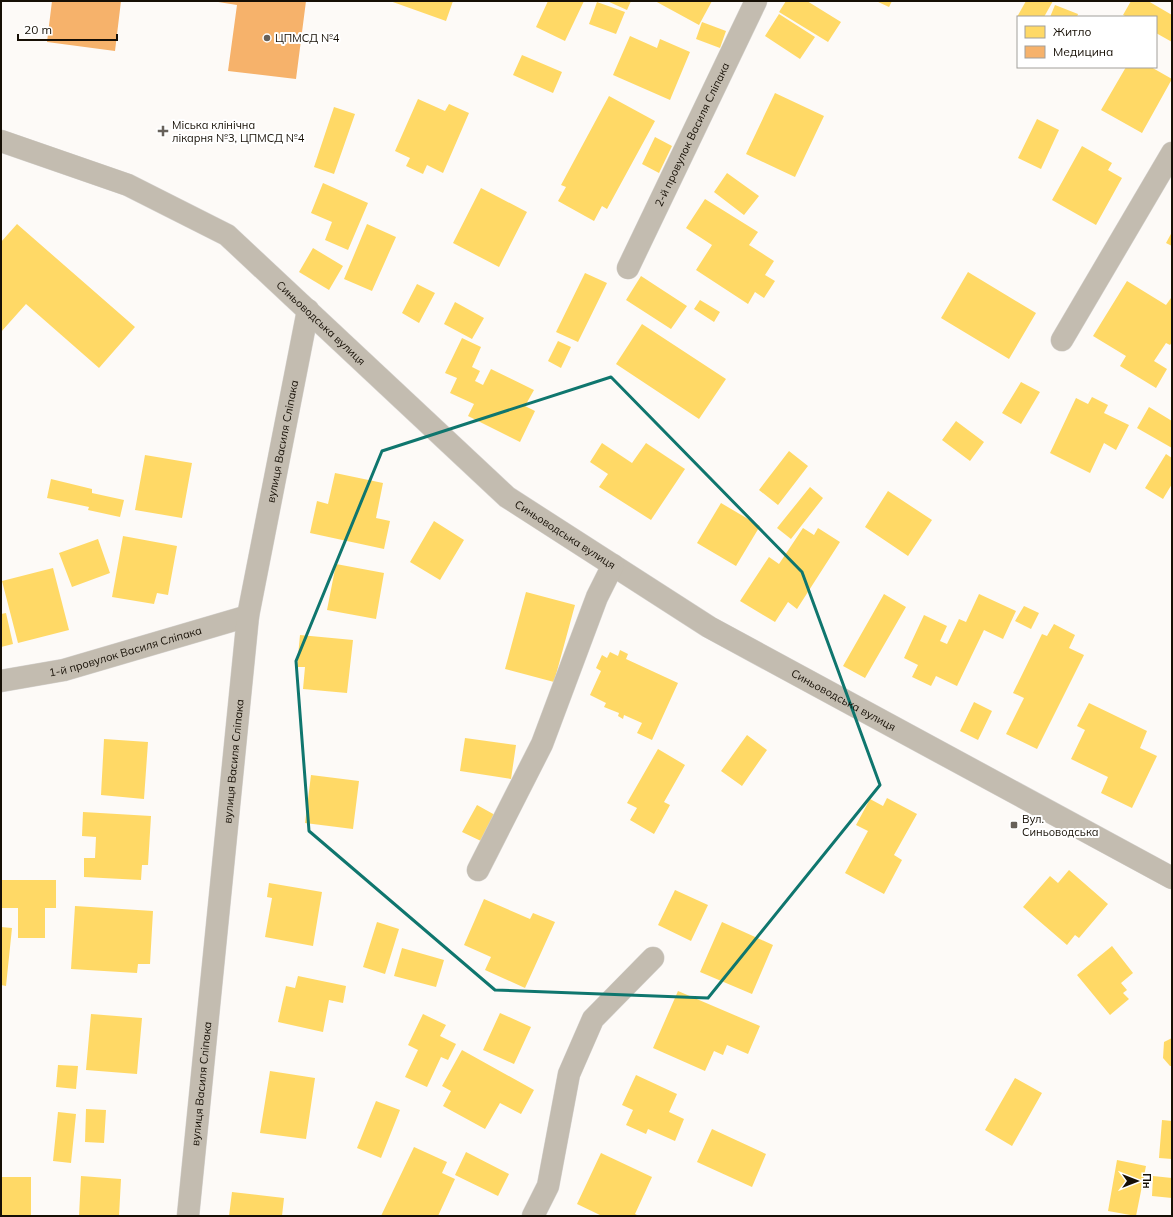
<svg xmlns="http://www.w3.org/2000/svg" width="1173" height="1217" viewBox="0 0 1173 1217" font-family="Mulish,sans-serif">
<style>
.homes{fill:#ffd966}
.health{fill:#f6b26b}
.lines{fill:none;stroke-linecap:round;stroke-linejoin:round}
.minor-casing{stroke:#d7d4d1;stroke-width:23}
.minor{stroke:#c3bcb0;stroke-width:22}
.marked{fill:none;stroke:#0f766e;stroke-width:3;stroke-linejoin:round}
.poi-dot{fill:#67615a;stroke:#fff;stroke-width:1.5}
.labels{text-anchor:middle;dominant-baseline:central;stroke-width:4;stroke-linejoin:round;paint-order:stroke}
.poi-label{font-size:11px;fill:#160f05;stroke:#fff;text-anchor:start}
.street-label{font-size:11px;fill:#160f05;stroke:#fff}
</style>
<rect width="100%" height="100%" fill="#fdfaf7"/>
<path class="homes" d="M390,1h63l-7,20z
M548,1h36l-19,40 -29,-14z
M607,1h24l-4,9z
M655,1h57l-13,24z
M786,1h21l34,21 -13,20 -49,-30z
M876,1h16l-3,6z
M1026,1h27l-9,16h-27z
M1131,1h17l24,14v27l-16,-9v-16h-29l-4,-2z
M597,2l28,10 -9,22 -27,-10z
M1055,5l23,9 -1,3h-27z
M779,14l36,23 -15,22 -35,-23z
M702,22l24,9 -6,17 -24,-9z
M630,36l27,12 3,-9 30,13 -20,48 -57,-25z
M522,55l40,17 -9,21 -40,-18z
M1126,67h25l21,12 -30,54 -41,-23z
M775,93l49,23 -29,61 -49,-23z
M609,96l46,25 -48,88 -5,-3 -8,15 -36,-20 8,-14 -5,-2z
M418,99l27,12 4,-7 20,9 -26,60 -16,-8 -4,9 -17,-8 4,-8 -15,-7z
M334,107l21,7 -21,60 -20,-7z
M1037,119l22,11 -18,39 -23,-11z
M655,137l17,9 -13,27 -17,-9z
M1082,146l30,17 -4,7 14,8 -26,47 -44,-25z
M727,173l32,23 -15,19 -30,-23z
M323,183l45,20 -20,47 -23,-10 7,-18 -21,-9z
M481,188l46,24 -28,55 -46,-24z
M705,199l53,33 -9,13 25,16 -9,14 10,6 -11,17 -9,-6 -7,12 -52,-34 16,-25 -26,-17z
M17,224l118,103 -36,41 -73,-64 -25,28v-90z
M367,224l29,13 -24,54 -28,-12z
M1172,232v14l-6,-3z
M313,248l30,18 -14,24 -30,-18z
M968,272l68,41 -27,46 -68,-41z
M585,273l22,10 -29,59 -22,-10z
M641,276l46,30 -16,23 -45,-29z
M1127,281l39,24 5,-7 1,1v43l-2,3 -4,-2 -12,18 13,8 -11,19 -36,-22 6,-10 -33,-20z
M417,284l18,9 -16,30 -17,-10z
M700,300l20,12 -6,10 -20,-13z
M455,302l29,16 -12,21 -28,-15z
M642,324l84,55 -27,40 -83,-55z
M462,338l19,9 -9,20 8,4 -5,10 8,4 8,-16 43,21 -9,16 10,5 -15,31 -52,-26 6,-12 -24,-11 7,-15 -12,-5z
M558,341l13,6 -10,21 -13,-7z
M1021,382l19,10 -19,32 -19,-11z
M1092,397l16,8 -4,8 25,12 -13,25 -12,-7 -14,30 -40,-20 26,-55 12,6z
M1149,407l23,14v27l-35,-20z
M956,421l28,21 -14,19 -28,-21z
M602,443l30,20 14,-20 39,26 -34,51 -52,-33 9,-13 -18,-12z
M789,451l19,15 -30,39 -19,-15z
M1166,454l6,4v26l-9,15 -18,-11z
M145,455l47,8 -10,55 -47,-8z
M335,473l48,10 -7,35 14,3 -6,28 -74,-16 7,-32 11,3z
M51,479l41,10v4l32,7 -4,17 -32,-7 1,-3 -42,-9z
M810,487l13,11 -32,41 -14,-11z
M888,491l44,29 -24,36 -43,-29z
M721,503l39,23 -24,40 -39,-23z
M434,521l30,19 -24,40 -30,-18z
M803,528l11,7 4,-7 22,14 -43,67 -9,-7 -13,20 -35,-21 29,-44 10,7z
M123,536l54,10 -9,49 -11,-2 -3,11 -42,-7z
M98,539l12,34 -38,14 -13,-34z
M336,564l48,9 -8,46 -49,-9z
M53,568l16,62 -51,13 -16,-62z
M526,592l49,13 -21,77 -49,-13z
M884,594l22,13 -41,71 -22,-12z
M979,594l37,17 -13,28 -19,-9 -27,56 -21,-10 -5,10 -19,-9 6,-12 -14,-7 20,-43 23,11 -7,15 7,3 12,-25 7,3z
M1024,606l15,7 -8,16 -16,-8z
M6,613l7,31 -12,3v-33z
M1054,624l21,11 -6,13 15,7 -47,94 -31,-15 18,-36 -11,-5 29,-59 5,2z
M300,635l53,5 -6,53 -44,-4 2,-22h-8z
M620,650l8,4 -2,5 52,24 -26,57 -15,-7 5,-10 -18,-8 -1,4 -5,-3 1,-3 -15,-6 2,-4 -16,-8 11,-24 -5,-3 6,-13 5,3 3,-6 8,4z
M974,702l18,9 -14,29 -18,-9z
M1089,703l58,28 -7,17 17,8 -25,52 -31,-15 7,-16 -37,-18 14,-29 -8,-4z
M747,735l20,15 -25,36 -21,-15z
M465,738l51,7 -5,34 -51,-8z
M104,739l44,3 -4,57 -43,-4z
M658,749l27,16 -21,37 6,3 -16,29 -24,-14 7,-12 -10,-5z
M311,775l48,6 -6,48 -48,-6z
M887,798l30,16 -23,41 8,5 -18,34 -39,-21 23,-42 -12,-6 14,-26 13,7z
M477,805l18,10 -14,26 -19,-9z
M83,812l68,4 -3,49h-6l-1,15 -57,-3v-19h11l1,-21 -14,-1z
M1069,870l39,34 -29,34 -4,-3 -8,10 -44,-38 27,-31 8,7z
M1,880h55v28h-11v30h-27v-30h-17z
M269,883l53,9 -9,54 -48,-9 7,-39 -5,-1z
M675,890l33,15 -17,36 -33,-16z
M484,899l46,20 3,-6 22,9 -30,66 -40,-18 6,-13 -27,-12z
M75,906l78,5 -3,53h-12l-1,9 -66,-4z
M377,922l22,7 -14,45 -22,-7z
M722,922l51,23 -21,49 -52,-22z
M1,927l11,1 -6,58 -5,-1z
M1112,946l21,27 -12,10 6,7 -4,3 6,6 -19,16 -33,-40z
M402,948l42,12 -8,27 -42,-11z
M298,976l48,10 -3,17 -14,-3 -6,32 -45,-10 8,-36 9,2z
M678,991l82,35 -12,28 -21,-9 -4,10 -9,-4 -9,20 -52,-23z
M500,1013l31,14 -17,37 -31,-14z
M91,1014l51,4 -5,56 -51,-4z
M423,1014l23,11 -6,11 16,8 -8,16 -7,-3 -14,30 -22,-10 13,-27 -10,-5z
M1172,1038v28h-2l-7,-8 1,-16z
M462,1050l72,40 -13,24 -21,-11 -15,26 -42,-23 8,-15 -9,-5z
M58,1065l20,1 -2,23 -20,-2z
M270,1071l45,7 -9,61 -46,-6z
M636,1075l41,19 -8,18 15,7 -9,22 -27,-12 -2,5 -20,-9 7,-15 -11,-5z
M1015,1078l27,15 -30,53 -27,-16z
M376,1101l24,9 -19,48 -24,-10z
M86,1109l20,1 -2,33 -19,-1z
M58,1112l18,2 -5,49 -18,-2z
M1162,1120l10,1v38l-13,-1z
M712,1129l54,25 -14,33 -55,-25z
M414,1147l33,15 -5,11 13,6 -17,37h-57z
M466,1152l43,22 -11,22 -43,-21z
M601,1153l51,24 -17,37 4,2h-37l-25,-12z
M1117,1160l29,6 -10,50 -28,-5z
M81,1176l40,3 -2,37h-40z
M1153,1176l19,2v20l-20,-2z
M1,1177h30v39h-30z
M232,1192l52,6 -2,18h-53z"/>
<path class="health" d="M52,1h69l-6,50 -68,-9z
M212,1h94l-10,78 -68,-8 9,-66z"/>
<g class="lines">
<g class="minor-casing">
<g id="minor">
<path id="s1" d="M1,141l127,44 99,50 280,262 202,130 463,251"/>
<path id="s2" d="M628,268l128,-267"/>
<path d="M1062,340l110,-187"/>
<path id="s3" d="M1,681l63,-11 184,-54"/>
<path d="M478,870l64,-126 55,-147 16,-32"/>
<path id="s4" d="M188,1216l60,-600 60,-306"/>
<path d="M533,1216l15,-30 21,-112 24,-55 60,-61"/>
</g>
</g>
<use href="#minor" class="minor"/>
</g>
<path class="marked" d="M611,377l191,195 78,213 -172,213 -213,-8 -186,-159 -13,-170 86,-210z"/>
<g class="poi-dot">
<circle cx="267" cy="38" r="4"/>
<path d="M161 125h4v4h4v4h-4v4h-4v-4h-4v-4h4z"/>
<rect x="1010" y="821" width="8" height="8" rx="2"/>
</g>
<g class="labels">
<g class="poi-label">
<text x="275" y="38">ЦПМСД №4</text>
<text x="172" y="125">Міська клінічна<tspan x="172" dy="13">лікарня №3, ЦПМСД №4</tspan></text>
<text x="1022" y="819">Вул.<tspan x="1022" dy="13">Синьоводська</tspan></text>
</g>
<g class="street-label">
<text stroke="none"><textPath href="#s2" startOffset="148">2-й провулок Василя Сліпака</textPath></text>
<text stroke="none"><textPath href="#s1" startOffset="374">Синьоводська вулиця</textPath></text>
<text stroke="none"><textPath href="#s4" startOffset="781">вулиця Василя Сліпака</textPath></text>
<text stroke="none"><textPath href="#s1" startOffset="698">Синьоводська вулиця</textPath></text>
<text stroke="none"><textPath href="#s3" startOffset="128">1-й провулок Василя Сліпака</textPath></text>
<text stroke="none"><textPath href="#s1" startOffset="1022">Синьоводська вулиця</textPath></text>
<text stroke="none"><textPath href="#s4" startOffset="457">вулиця Василя Сліпака</textPath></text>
<text stroke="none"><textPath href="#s4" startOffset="133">вулиця Василя Сліпака</textPath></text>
</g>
</g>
<rect width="1173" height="1217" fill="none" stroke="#160f05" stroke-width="4"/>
<rect x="1017" y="16" width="140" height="52" fill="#ffffff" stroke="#a29f9b"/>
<rect x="1025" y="26" width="20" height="12" fill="#ffd966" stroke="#a29f9b"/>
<text x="1053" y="36" font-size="12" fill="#160f05">Житло</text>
<rect x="1025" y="46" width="20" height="12" fill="#f6b26b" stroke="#a29f9b"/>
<text x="1053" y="56" font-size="12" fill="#160f05">Медицина</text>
<g transform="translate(1137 1181) rotate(90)" stroke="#ffffff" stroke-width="3" paint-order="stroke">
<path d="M0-3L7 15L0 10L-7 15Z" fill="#160f05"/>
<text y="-6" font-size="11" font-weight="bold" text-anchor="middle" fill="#160f05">Пн</text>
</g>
<path d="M18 34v6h99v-6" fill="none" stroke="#160f05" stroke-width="2"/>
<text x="24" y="34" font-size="12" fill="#160f05" stroke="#ffffff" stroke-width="3" paint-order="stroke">20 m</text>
</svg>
